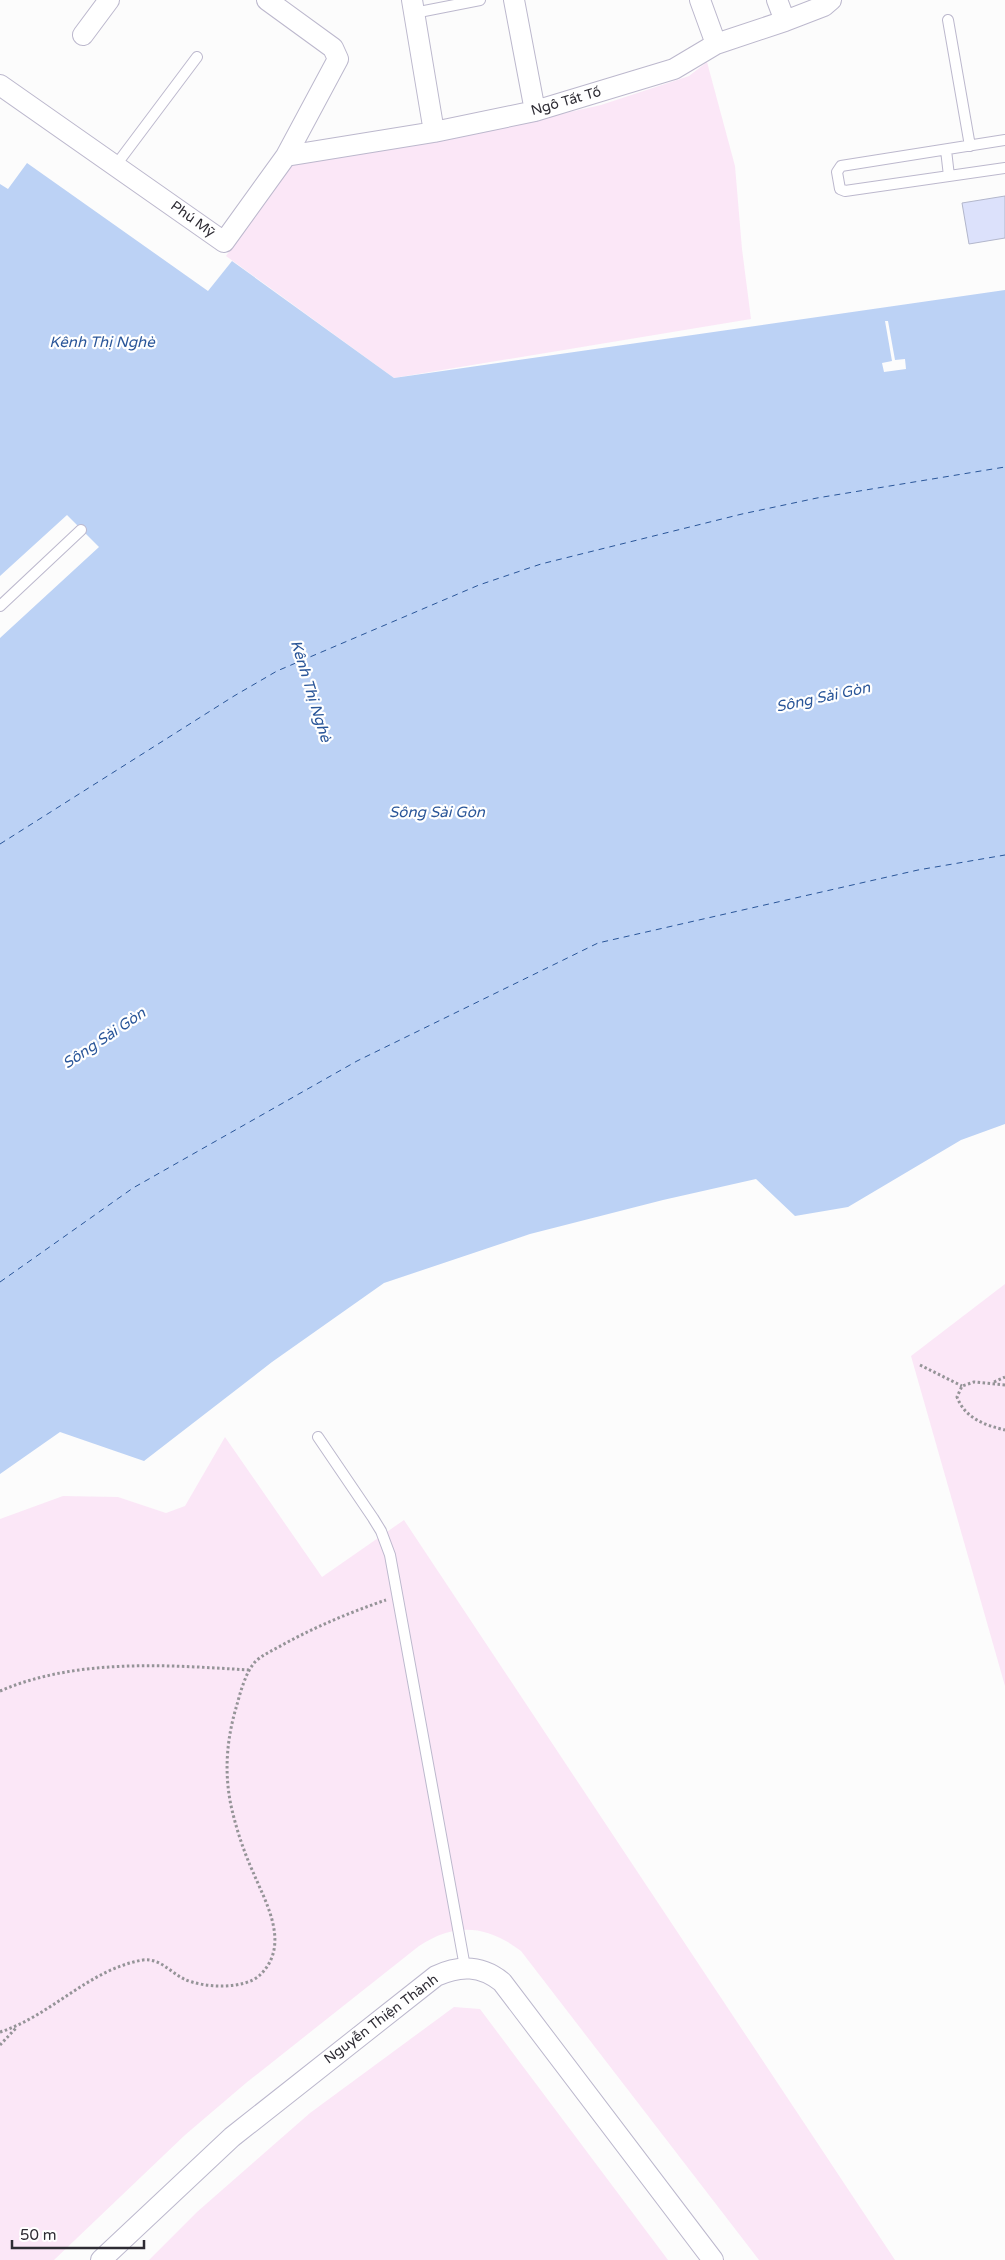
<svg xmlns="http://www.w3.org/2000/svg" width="1005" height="2260" viewBox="0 0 1005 2260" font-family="'Varela Round',sans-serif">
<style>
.green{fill:#fbe7f7}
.water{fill:#bcd2f5}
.pier{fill:#fcfcfc}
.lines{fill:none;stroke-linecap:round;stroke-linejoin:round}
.ferry{stroke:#2a5699;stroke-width:1;stroke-dasharray:6 5;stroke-linecap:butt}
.building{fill:#dce1fb;stroke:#b2b6cb}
.service-casing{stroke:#bcb8cd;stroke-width:12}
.minor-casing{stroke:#bcb8cd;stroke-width:22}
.path{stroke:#959498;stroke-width:3;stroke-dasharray:2.5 2.5;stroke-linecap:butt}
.service{stroke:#fff;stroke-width:10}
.minor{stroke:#fff;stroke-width:20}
.labels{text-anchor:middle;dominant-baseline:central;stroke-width:4.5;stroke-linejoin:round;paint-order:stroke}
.street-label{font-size:14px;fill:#2e2c34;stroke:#fff}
.water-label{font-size:15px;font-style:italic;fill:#2a5699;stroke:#fff}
</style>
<rect width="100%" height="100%" fill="#fcfcfc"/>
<path class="green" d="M707,62l28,104 7,83 9,70 -357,59 -168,-122 64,-92 146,-22 165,-37 88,-29z
M1005,1284v402l-94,-330z
M225,1437l97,140 82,-57 491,740h-136l-238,-309c-34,-26 -66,-29 -102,-5l-173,137 -61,52 -131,125h-54v-741l63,-23 55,1 48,16 19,-7z
M454,2007l26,2 188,251h-519l48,-48 113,-99z"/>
<path class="water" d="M27,163l181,128 24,-30 162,117 611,-88v834l-44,16 -113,67 -53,9 -39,-37 -93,21 -133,34 -146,49 -112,79 -128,99 -84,-29 -60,42v-1290l8,5z"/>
<path class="pier" d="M885,321h3l7,39 10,-1 1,10 -22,3 -2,-9 10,-2z
M67,515l32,32 -99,91v-62z"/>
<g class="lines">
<path class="ferry" d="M0,844l234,-148 43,-25 202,-86 62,-21 201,-50 75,-16 188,-31
M0,1282l133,-94 224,-127 241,-118 320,-73 87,-15"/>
</g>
<path class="building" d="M1005,196v42l-36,6 -7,-41z"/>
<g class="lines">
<g class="service-casing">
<path id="service" d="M414,13l66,-13
M948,20l22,126
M1005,140l-164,26 -4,6 3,17 5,2 160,-23
M946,150l3,26
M116,165l81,-108
M0,606l81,-76
M318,1437l55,81 8,13 9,24 75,412"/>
</g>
<g class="minor-casing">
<path id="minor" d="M412,0l22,132
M514,0l21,111
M700,0l16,44
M777,0l8,21
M83,35l26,-35
M0,85l224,157 62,-86 52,-97 -5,-11 -66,-48
M286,156l148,-24 101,-21 139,-42 42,-25 69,-23 39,-15 7,-6
M101,2260l131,-123 204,-161c24,-11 45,-11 66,6l211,278"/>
</g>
<path class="path" d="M920,1365l42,21
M994,1382l11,-5
M1005,1385l-31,-3 -12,4 -5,11c8,21 27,28 48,33
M0,1691c77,-33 167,-26 249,-21
M0,2032c51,-16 89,-63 143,-72 17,-2 27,12 41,19 19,9 60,11 76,-4 31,-30 6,-72 -7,-103 -9,-20 -16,-41 -21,-62 -8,-34 -6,-68 4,-102 4,-14 9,-35 19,-46 8,-8 19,-12 29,-18 33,-18 67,-32 102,-44
M0,2045l17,-18"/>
<use href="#service" class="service"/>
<use href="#minor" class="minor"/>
</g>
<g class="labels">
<g class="street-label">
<text transform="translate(566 101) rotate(-16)">Ngô Tất Tố</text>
<text transform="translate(193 219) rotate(36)">Phú Mỹ</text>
<text transform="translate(381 2019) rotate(-37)">Nguyễn Thiện Thành</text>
</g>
<g class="water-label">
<text x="102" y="342">Kênh Thị Nghè</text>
<text transform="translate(311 691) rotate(73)">Kênh Thị Nghè</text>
<text transform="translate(823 697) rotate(-12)">Sông Sài Gòn</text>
<text x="437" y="812">Sông Sài Gòn</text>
<text transform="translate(104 1038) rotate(-34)">Sông Sài Gòn</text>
</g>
</g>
<path d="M12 2240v8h132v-8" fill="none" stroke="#2e2c34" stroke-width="2.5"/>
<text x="20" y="2240" font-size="15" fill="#2e2c34" stroke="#ffffff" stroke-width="4" paint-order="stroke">50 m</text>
</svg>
